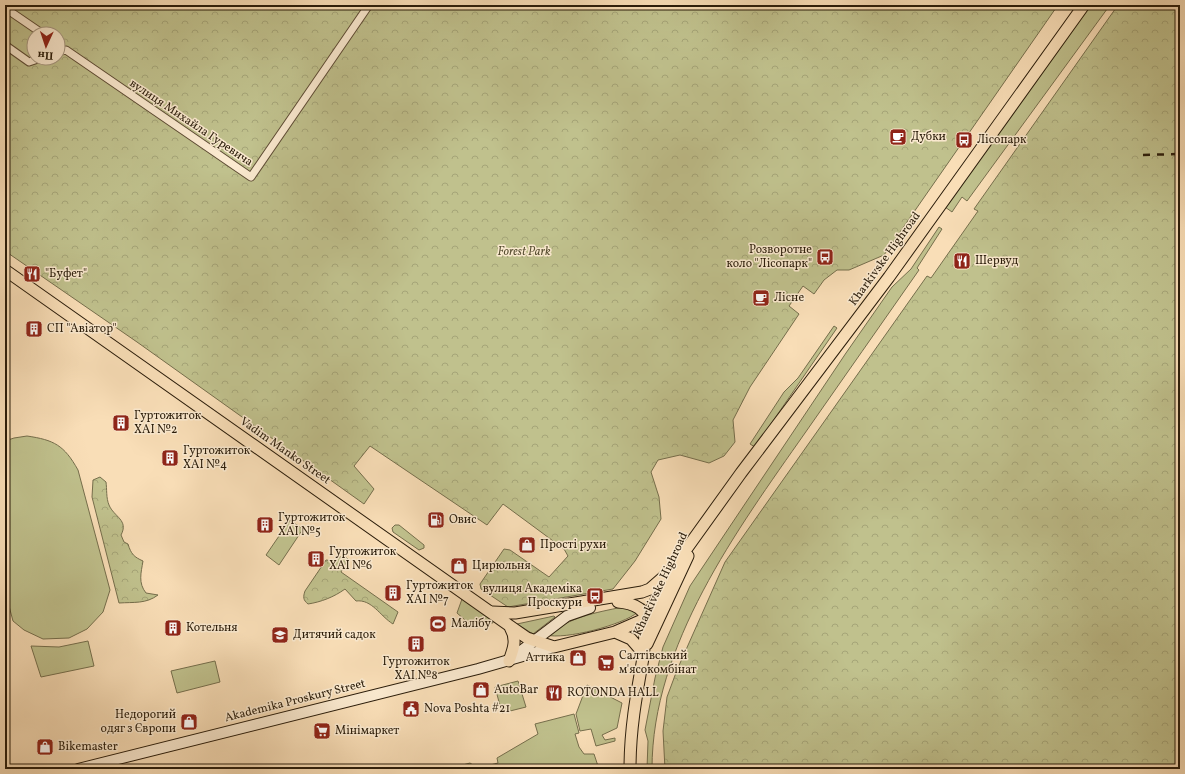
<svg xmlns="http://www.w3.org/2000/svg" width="1185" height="774" viewBox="0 0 1185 774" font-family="Vollkorn,serif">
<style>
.green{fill:#c0c18d;stroke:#756e4c}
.forest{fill:url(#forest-crowns);stroke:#756e4c;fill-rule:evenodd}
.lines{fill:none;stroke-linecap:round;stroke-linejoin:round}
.street-casing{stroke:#5e4c35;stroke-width:9}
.secondary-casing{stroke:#2a1c0a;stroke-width:12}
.primary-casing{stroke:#2a1c0a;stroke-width:13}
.street{stroke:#fbead0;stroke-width:7}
.secondary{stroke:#fbead0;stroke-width:10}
.primary{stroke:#f9deb7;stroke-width:11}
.rail{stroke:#2a1c0a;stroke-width:2.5;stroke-dasharray:7 7;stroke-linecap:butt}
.labels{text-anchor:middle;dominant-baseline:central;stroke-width:3;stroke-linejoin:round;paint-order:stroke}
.street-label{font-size:12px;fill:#2a1c0a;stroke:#fbead0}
.poi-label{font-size:12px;fill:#2a1c0a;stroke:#fbead0;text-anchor:start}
.park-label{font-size:12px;font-style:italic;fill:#574e31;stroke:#fbead0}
</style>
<defs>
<pattern id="forest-crowns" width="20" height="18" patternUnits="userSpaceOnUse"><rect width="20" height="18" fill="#c0c18d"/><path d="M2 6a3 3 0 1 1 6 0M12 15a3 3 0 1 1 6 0" fill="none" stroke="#a5a578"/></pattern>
</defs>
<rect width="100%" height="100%" fill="#f9deb7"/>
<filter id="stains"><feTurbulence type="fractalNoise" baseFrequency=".005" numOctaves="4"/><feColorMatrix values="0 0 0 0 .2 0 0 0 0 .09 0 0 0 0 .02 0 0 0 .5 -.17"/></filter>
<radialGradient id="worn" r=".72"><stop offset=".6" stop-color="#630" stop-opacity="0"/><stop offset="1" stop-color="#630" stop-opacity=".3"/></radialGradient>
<path class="green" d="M1089,5h21l-143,196 -5,-4 -10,15 -7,-5z
M939,227l3,2 -25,39 2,2c-38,54 -76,109 -114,163 -68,97 -153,212 -153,336h-5l1,-28 -3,-11 10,-52 8,-31 27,-61 156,-233 46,-66 19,-18z
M834,326l3,2 -82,119 -5,-3 34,-52 14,-14z
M27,436c27,4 37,9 51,34l32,120 -7,22 -16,17 -18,9 -26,1 -19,-9 -11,-9 -8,-30v-150l9,-3z
M290,520l13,9 -24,36 -13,-10z
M395,525h4l25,20v3l-5,2 -26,-18 -1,-4z
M462,599l30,21 1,3 -14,-2 -1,7 -5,-1 -16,-14z
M623,607l15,5c-15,13 -73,28 -92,23 26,-18 47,-22 77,-28z
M554,616l1,1 -22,17 -16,-10z
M88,641l6,25 -53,11 -10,-31 28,1z
M215,661l5,21 -43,11 -6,-22z
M518,681l8,26 -24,6 -7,-26z
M587,685l35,18 -5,25 -15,7 3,5 10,-2v3l-19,5 -5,-17 -11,2 -4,-17z
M574,714l5,19 -4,1 4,13 5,7h10l5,15h-151l22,-6c8,7 19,2 28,0l-1,-5 41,-24 -3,-10z"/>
<path class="forest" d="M5,5h1053l-174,250 -35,15h-12l-13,10 -10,14 -11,-8 -14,20 10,8 -49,73 -17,33 2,22 -11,14 -15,7 -29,-8 -22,5 -7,12 8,25 2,22 -26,42 -22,28 -105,18 -27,-18 -1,-5 24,-35 6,1 39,27 19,-21 -4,-7 -61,-45 -16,21 -117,-79 -16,20 20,23 -10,15 -227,-162 -132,-91zM34,34h24v24h-24z
M1118,5h62v764h-515l-2,-38 4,-34 10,-27 48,-108 202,-286 4,2 47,-67 -4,-2z
M100,477l6,5c1,7 0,16 3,23 5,12 20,15 12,30l3,7 4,2c3,10 6,13 15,17 -2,12 -5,22 3,32l12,2c-12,9 -24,7 -39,8l-27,-106 1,-17z
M339,557h7l2,2 -7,13 57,40 -5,12c-13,-8 -21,-25 -37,-23l-11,-12c-11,8 -24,13 -37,15 -5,-4 -5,-7 -3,-13l21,-31 8,1z"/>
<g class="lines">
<g class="street-casing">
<path id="street" d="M5,8l38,26
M5,45l24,17 12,-4
M58,52l8,-2 185,127 118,-172"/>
</g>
<g class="secondary-casing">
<path id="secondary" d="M513,657l54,-41 23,-8
M78,769l400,-100 76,-22"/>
</g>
<g class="primary-casing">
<path id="primary" d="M5,270l522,368 27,9 61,-15 32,-14 22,-24
M618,602c14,1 28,6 30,22
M492,612l23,1 127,-21 8,-3 16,-14
M615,632l16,7 13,15
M647,644l41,-88
M509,661c5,-13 8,-22 1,-34
M630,769c0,-39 6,-72 13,-111 2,-13 1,-26 4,-40l25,-49 69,-96 148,-196 195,-272"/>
</g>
<use href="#street" class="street"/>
<use href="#secondary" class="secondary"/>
<use href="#primary" class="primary"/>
<path class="rail" d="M1143,155l37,-1"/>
</g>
<defs>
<g id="cafe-square" transform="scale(0.9)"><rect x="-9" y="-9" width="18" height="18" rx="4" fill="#8f2418" stroke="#fbead0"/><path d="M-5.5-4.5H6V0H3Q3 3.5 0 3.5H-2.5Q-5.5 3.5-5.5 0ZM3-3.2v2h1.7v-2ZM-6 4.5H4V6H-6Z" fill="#fff"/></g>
<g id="bus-square" transform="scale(0.9)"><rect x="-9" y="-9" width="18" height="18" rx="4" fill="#8f2418" stroke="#fbead0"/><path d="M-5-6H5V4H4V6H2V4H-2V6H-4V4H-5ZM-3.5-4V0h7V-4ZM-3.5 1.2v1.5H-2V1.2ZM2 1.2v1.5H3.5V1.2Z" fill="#fff"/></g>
<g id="restaurant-square" transform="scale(0.9)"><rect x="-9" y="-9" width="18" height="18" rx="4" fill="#8f2418" stroke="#fbead0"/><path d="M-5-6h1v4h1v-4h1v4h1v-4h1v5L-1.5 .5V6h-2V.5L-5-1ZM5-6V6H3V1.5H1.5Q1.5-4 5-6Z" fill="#fff"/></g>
<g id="building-square" transform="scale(0.9)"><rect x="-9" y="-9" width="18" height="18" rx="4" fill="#8f2418" stroke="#fbead0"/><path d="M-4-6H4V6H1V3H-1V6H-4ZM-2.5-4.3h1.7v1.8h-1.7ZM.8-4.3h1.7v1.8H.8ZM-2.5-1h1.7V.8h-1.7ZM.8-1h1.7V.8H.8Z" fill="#fff"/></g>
<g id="fuel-square" transform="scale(0.9)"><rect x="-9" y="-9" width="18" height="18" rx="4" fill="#8f2418" stroke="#fbead0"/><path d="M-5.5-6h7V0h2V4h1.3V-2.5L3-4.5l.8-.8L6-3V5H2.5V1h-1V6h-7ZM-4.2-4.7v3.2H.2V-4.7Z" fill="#fff"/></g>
<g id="shop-square" transform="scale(0.9)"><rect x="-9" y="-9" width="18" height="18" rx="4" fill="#8f2418" stroke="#fbead0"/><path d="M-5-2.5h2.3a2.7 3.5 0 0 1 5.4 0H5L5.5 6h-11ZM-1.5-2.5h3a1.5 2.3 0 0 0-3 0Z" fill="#fff"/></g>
<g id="stadium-square" transform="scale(0.9)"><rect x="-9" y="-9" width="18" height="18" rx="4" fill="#8f2418" stroke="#fbead0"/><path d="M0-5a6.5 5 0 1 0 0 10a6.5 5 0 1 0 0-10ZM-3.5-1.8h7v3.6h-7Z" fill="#fff"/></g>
<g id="school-square" transform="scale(0.9)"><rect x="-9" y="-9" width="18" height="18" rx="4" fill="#8f2418" stroke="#fbead0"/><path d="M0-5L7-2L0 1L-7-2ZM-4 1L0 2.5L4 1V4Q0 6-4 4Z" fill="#fff"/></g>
<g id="supermarket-square" transform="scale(0.9)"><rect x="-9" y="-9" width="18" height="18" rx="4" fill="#8f2418" stroke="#fbead0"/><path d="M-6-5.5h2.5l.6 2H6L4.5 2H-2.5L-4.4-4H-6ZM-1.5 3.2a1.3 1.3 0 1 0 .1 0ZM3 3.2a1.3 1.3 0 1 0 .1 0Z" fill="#fff"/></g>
<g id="civic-square" transform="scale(0.9)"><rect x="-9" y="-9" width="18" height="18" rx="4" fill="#8f2418" stroke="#fbead0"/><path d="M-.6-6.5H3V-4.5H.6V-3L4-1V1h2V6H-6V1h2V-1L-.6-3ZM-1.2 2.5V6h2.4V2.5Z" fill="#fff"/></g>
</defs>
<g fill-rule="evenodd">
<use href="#cafe-square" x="898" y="137"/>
<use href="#bus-square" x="964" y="140"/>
<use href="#bus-square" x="825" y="257"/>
<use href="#restaurant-square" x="962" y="261"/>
<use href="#restaurant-square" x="32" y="274"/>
<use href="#cafe-square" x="761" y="298"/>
<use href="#building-square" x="34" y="329"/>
<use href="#building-square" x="121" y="423"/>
<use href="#building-square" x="170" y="458"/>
<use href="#fuel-square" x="436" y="520"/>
<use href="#building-square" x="265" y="525"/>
<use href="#shop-square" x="527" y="545"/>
<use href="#building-square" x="316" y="559"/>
<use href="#shop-square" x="459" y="566"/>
<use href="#building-square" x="393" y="593"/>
<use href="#bus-square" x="595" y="596"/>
<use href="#stadium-square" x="438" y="624"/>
<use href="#building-square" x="173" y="628"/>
<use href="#school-square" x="280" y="635"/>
<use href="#building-square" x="416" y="644"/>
<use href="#shop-square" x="578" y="658"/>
<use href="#supermarket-square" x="606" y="663"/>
<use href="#shop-square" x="481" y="690"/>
<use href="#restaurant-square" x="554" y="693"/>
<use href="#civic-square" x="411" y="709"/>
<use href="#shop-square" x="189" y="722"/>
<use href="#supermarket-square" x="322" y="731"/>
<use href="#shop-square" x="45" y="747"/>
</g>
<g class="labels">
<g class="street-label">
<text transform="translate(191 123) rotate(34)">вулиця Михайла Гуревича</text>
<text transform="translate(885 259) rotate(-54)">Kharkivske Highroad</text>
<text transform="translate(285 451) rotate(35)">Vadim Manko Street</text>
<text transform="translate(661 584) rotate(-65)">Kharkivske Highroad</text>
<text transform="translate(295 701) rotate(-14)">Akademika Proskury Street</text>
</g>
<g class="poi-label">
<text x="911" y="137">Дубки</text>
<text x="977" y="140">Лісопарк</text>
<text x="812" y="250" text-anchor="end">Розворотне<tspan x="812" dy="14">коло "Лісопарк"</tspan></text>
<text x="975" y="261">Шервуд</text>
<text x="45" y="274">"Буфет"</text>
<text x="774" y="298">Лісне</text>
<text x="47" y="329">СП "Авіатор"</text>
<text x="134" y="416">Гуртожиток<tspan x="134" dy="14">ХАІ №2</tspan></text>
<text x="183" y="451">Гуртожиток<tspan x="183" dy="14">ХАІ №4</tspan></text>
<text x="278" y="518">Гуртожиток<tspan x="278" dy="14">ХАІ №5</tspan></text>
<text x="449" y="520">Овис</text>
<text x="540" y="545">Прості рухи</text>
<text x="329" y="552">Гуртожиток<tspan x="329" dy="14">ХАІ №6</tspan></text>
<text x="472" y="566">Цирюльня</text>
<text x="406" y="586">Гуртожиток<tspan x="406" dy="14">ХАІ №7</tspan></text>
<text x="582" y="589" text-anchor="end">вулиця Академіка<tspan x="582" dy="14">Проскури</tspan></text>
<text x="451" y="624">Малібу</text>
<text x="186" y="628">Котельня</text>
<text x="293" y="635">Дитячий садок</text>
<text x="619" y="656">Салтівський<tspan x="619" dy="14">м'ясокомбінат</tspan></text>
<text x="565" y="658" text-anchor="end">Аттика</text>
<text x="416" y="662" text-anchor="middle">Гуртожиток<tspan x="416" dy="14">ХАІ №8</tspan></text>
<text x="494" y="690">AutoBar</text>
<text x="567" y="693">ROTONDA HALL</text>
<text x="424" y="709">Nova Poshta #21</text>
<text x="176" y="715" text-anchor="end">Недорогий<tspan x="176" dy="14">одяг з Європи</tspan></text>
<text x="335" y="731">Мінімаркет</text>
<text x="58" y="747">Bikemaster</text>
</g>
<g class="park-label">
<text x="524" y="252">Forest Park</text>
</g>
</g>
<rect width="1185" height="774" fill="none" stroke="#f9deb7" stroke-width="20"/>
<rect x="6" y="6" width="1173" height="762" fill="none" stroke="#2a1c0a" stroke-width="2"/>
<rect x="10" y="10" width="1165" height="754" fill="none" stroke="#2a1c0a"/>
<g transform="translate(46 46) rotate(183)"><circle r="19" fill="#fbead0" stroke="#a79881"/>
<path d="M0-3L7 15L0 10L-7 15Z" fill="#8f2418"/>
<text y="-6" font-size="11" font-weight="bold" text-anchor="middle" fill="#2a1c0a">Пн</text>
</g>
<rect width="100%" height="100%" filter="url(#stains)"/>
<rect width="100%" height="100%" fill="url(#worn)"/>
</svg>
